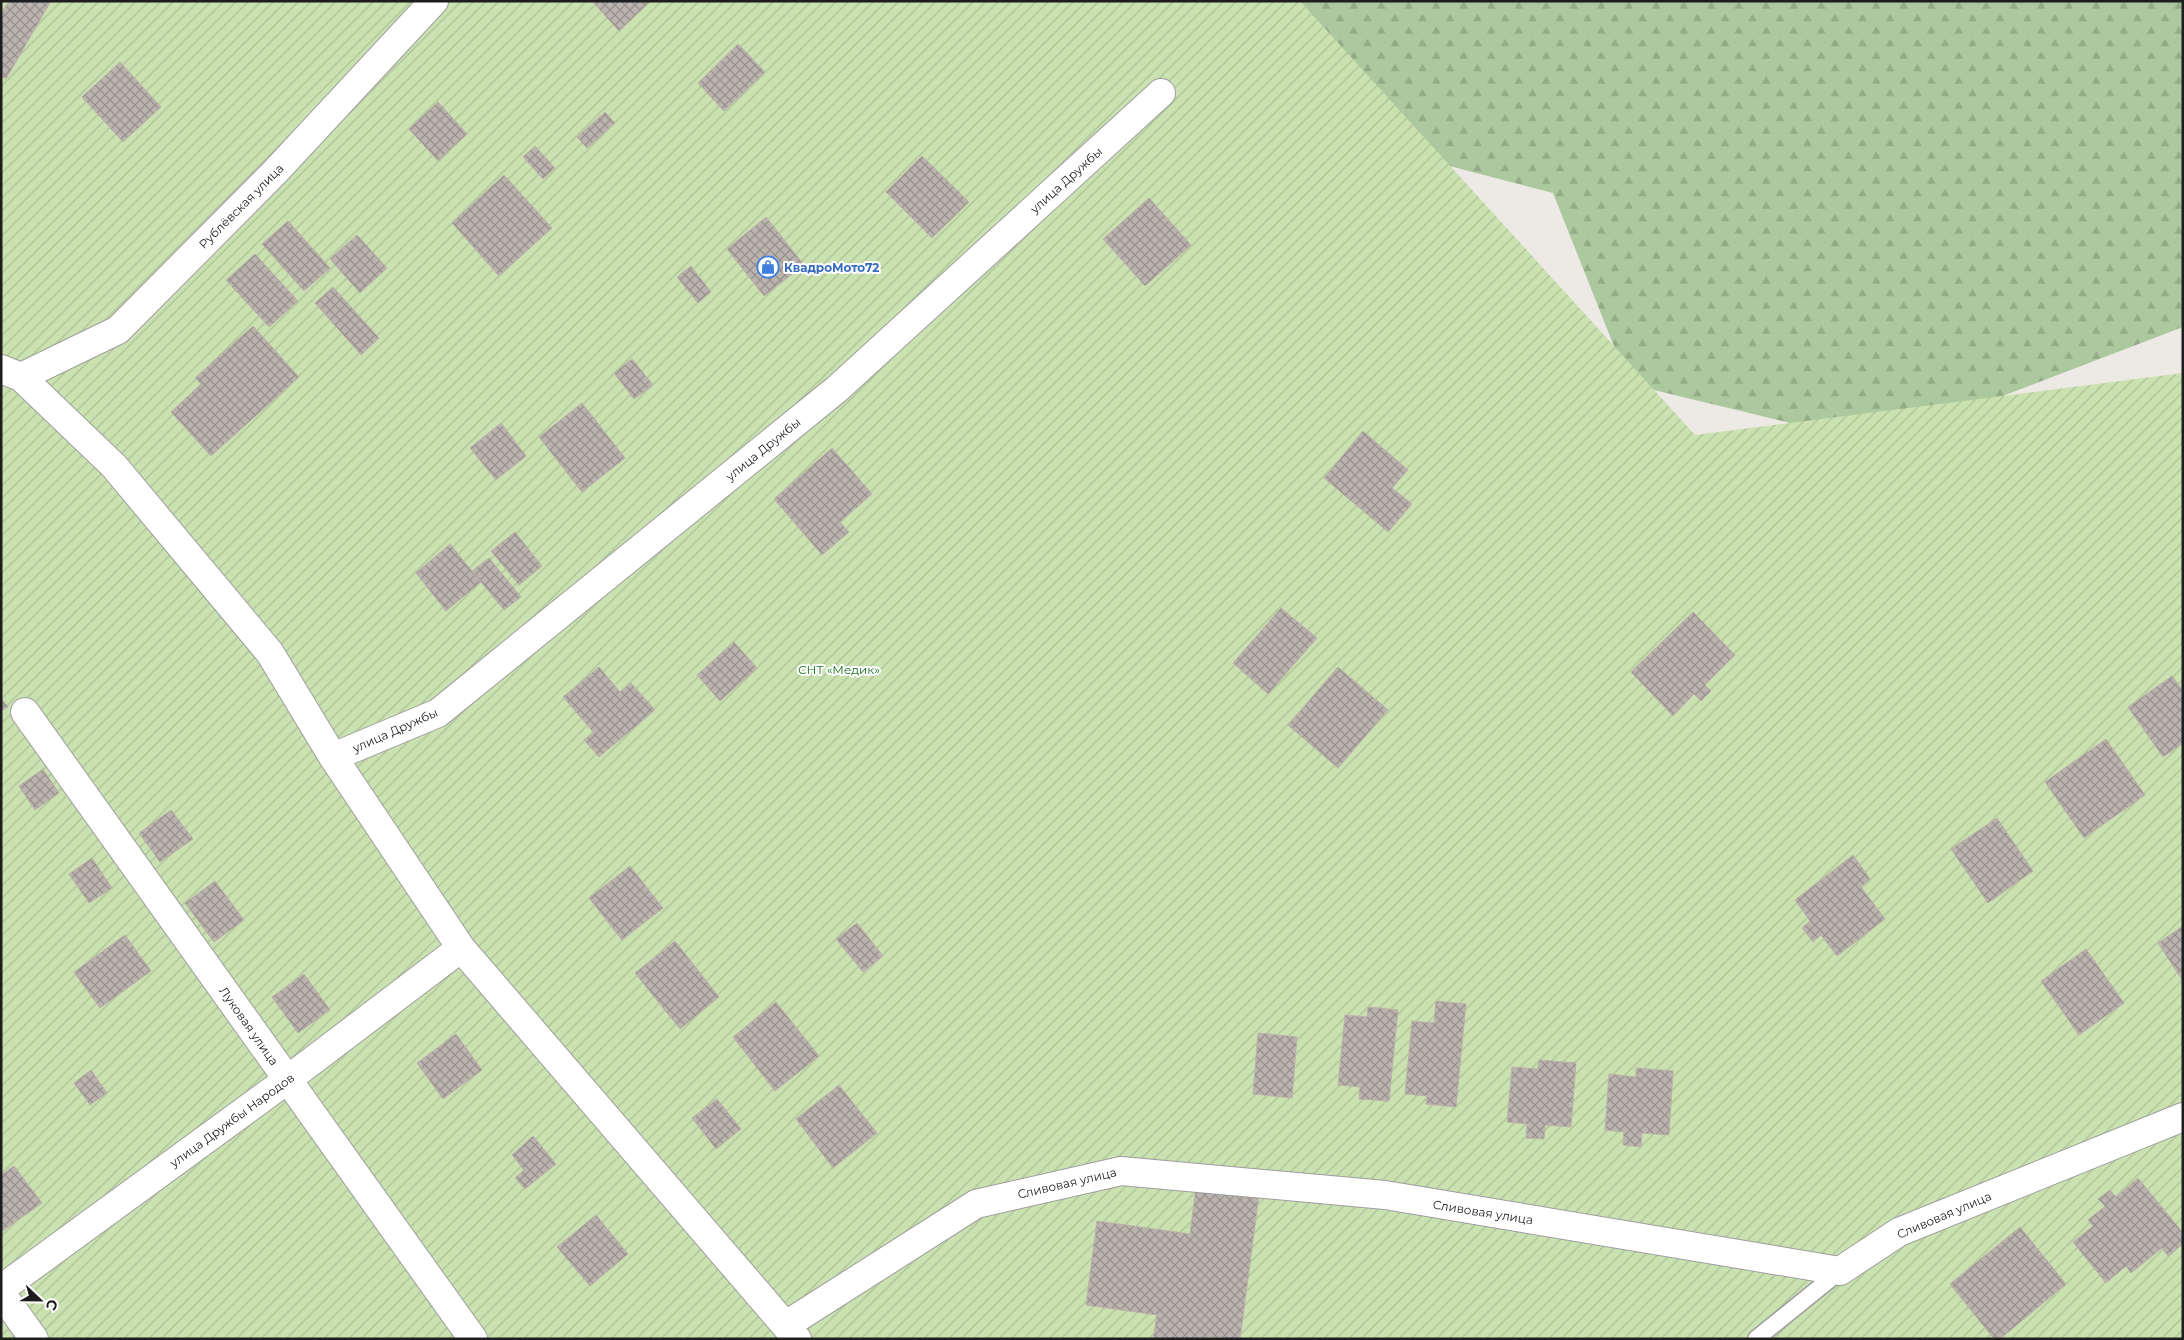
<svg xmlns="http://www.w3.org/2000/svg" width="2184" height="1340" viewBox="0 0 2184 1340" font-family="Montserrat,sans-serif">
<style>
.forest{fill:url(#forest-firs)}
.garden{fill:url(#garden-furrows)}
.building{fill:url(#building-cross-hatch);stroke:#bdb1a9}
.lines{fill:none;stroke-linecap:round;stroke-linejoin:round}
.service-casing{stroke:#9e9e9e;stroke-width:19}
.minor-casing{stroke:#9e9e9e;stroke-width:30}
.service{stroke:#fff;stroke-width:16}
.minor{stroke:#fff;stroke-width:28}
.labels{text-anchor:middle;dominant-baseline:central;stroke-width:4;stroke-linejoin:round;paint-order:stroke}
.street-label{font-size:12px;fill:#1d1d1d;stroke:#fff}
.shop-label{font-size:12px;font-weight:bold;fill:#366cbe;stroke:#fff;text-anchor:start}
.park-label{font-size:12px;fill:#196e1d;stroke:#fff}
</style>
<defs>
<pattern id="forest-firs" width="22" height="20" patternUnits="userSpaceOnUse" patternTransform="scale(1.25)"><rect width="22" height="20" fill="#acc89e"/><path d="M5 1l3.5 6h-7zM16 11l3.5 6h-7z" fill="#94ab88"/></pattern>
<pattern id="garden-furrows" width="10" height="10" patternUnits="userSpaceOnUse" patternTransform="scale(1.25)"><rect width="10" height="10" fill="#cae1b0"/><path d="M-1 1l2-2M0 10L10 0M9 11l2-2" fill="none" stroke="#adc197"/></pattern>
<pattern id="building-cross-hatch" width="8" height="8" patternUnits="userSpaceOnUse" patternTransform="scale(1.25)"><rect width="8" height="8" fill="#bab3ae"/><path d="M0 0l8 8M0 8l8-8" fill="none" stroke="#97918d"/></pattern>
</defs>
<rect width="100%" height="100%" fill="#edeae5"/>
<path class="forest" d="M1280,1h903v326l-306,117 -248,-60 -76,-191 -153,-40z"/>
<path class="garden" d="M1,1h1299l395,434 488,-62v966h-2182z"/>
<path class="building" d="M9,1h42l-45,78 -5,-3v-61z
M592,1h59l-32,30z
M738,44l27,28 -41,39 -26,-28z
M120,62l41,45 -38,35 -41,-45z
M438,102l29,32 -29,27 -29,-32z
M605,112l10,11 -28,25 -10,-11z
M535,146l20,22 -12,11 -20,-22z
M922,156l47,46 -37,36 -46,-46z
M504,175l48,53 -53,48 -47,-53z
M1149,198l42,47 -46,41 -42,-47z
M766,217l38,48 -40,31 -37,-47z
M288,221l42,47 -26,23 -42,-47z
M357,235l30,33 -27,25 -30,-34z
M255,254l43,47 -29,26 -43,-47z
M691,266l20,26 -13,11 -21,-26z
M333,287l46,51 -18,17 -46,-52z
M253,326l46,51 -88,79 -40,-44 30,-28 -6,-6z
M632,359l21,26 -19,14 -20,-26z
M582,403l43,55 -43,34 -43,-55z
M501,423l25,33 -30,24 -26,-32z
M1363,431l45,39 -16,18 20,16 -24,28 -64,-54z
M832,448l40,46 -32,28 9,10 -27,23 -48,-56z
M515,532l27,34 -23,19 -28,-34z
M450,544l31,38 -35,29 -30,-38z
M489,558l32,39 -17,13 -32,-39z
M1281,608l36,30 -49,56 -35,-31z
M1693,612l42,43 -30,30 6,6 -10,10 -7,-7 -21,22 -42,-44z
M734,642l23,26 -37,33 -23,-26z
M599,667l21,25 11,-9 24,27 -56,47 -15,-17 10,-7 -31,-36z
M1338,667l50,43 -50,58 -50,-43z
M2172,676l11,15v52l-20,14 -35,-50z
M1,698l7,9 -7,4z
M2106,739l39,56 -61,43 -39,-56z
M43,769l16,24 -24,17 -16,-24z
M171,810l22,29 -33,23 -21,-29z
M1997,818l36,53 -45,32 -37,-54z
M1853,855l17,24 -9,8 24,32 -48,37 -16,-21 -8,7 -11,-14 8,-7 -15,-21z
M92,858l20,30 -23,15 -20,-29z
M630,866l33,42 -41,32 -33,-42z
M215,881l29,39 -30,22 -29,-39z
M857,923l26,33 -20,16 -27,-33z
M2183,926v55l-25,-38z
M125,935l26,36 -51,37 -26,-36z
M675,941l44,56 -39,32 -45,-56z
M2086,949l38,54 -45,32 -38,-54z
M304,974l26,36 -32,23 -26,-36z
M1436,1001l30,3 -10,103 -30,-3 1,-8 -22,-2 7,-73 22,2z
M776,1002l43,54 -44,35 -42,-54z
M1368,1007l30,3 -9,91 -30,-2 1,-12 -22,-2 7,-70 22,2z
M1258,1033l39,4 -5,61 -39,-4z
M456,1034l26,36 -39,29 -26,-36z
M1539,1060l37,3 -5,64 -26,-2 -1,14 -18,-1 1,-14 -20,-2 5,-55 26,2z
M1636,1068l37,3 -4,64 -27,-2 -1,14 -18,-2 1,-13 -19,-2 4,-56 27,3z
M91,1070l16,23 -17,12 -16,-22z
M839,1085l38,48 -44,35 -37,-49z
M717,1099l24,30 -25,20 -24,-31z
M533,1136l23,28 -31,25 -10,-11 9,-8 -12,-15z
M14,1166l28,37 -41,29v-57z
M2138,1178l45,55v11l-15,12 -6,-8 -31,25 -5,-7 -20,17 -33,-41 20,-16 -5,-6 17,-14 -7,-7 12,-9 6,7z
M1196,1187l63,8 -19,144 -34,-2v2h-53l4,-24 -71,-10 11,-84 93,13z
M596,1215l32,39 -38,32 -33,-39z
M2020,1227l46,57 -66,55h-6l-44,-55z"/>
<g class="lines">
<g class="service-casing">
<path id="service" d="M1756,1339l84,-68"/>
</g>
<g class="minor-casing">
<path id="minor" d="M1,369l20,8 93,89 156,187 63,104 128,191 336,391
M21,377l97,-47 157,-158 159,-171
M25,712l448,627
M333,757l105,-44 399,-324 324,-296
M1,1289l286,-209 174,-132
M1,1293l33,46
M786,1325l190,-121 145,-33 264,24 455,76 59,-39 284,-115"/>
</g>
<use href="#service" class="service"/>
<use href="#minor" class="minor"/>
</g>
<defs>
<g id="shop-ring" transform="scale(1.125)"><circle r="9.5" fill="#fff" stroke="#3f7fe0" stroke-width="1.5"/><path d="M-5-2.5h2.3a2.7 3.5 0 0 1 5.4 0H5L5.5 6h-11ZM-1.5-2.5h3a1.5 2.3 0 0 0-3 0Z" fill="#3f7fe0"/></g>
</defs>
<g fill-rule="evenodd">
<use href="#shop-ring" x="768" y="267"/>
</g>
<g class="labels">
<g class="street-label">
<text transform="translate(1066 180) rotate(-42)">улица Дружбы</text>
<text transform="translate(241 206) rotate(-45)">Рублёвская улица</text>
<text transform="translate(763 449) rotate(-39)">улица Дружбы</text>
<text transform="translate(395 730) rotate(-24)">улица Дружбы</text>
<text transform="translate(249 1026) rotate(55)">Луковая улица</text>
<text transform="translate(232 1120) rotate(-36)">улица Дружбы Народов</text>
<text transform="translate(1067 1183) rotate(-13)">Сливовая улица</text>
<text transform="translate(1483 1212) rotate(9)">Сливовая улица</text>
<text transform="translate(1944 1215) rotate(-23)">Сливовая улица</text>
</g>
<g class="shop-label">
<text x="784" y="267">КвадроМото72</text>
</g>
<g class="park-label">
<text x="839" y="669">СНТ «Медик»</text>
</g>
</g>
<rect width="2184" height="1340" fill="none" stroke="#1d1d1d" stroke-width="5"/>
<g transform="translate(40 1300) rotate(112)" stroke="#ffffff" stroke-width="4" paint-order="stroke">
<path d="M0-4L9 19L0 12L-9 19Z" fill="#1d1d1d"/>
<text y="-8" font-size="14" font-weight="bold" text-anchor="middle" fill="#1d1d1d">С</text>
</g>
</svg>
